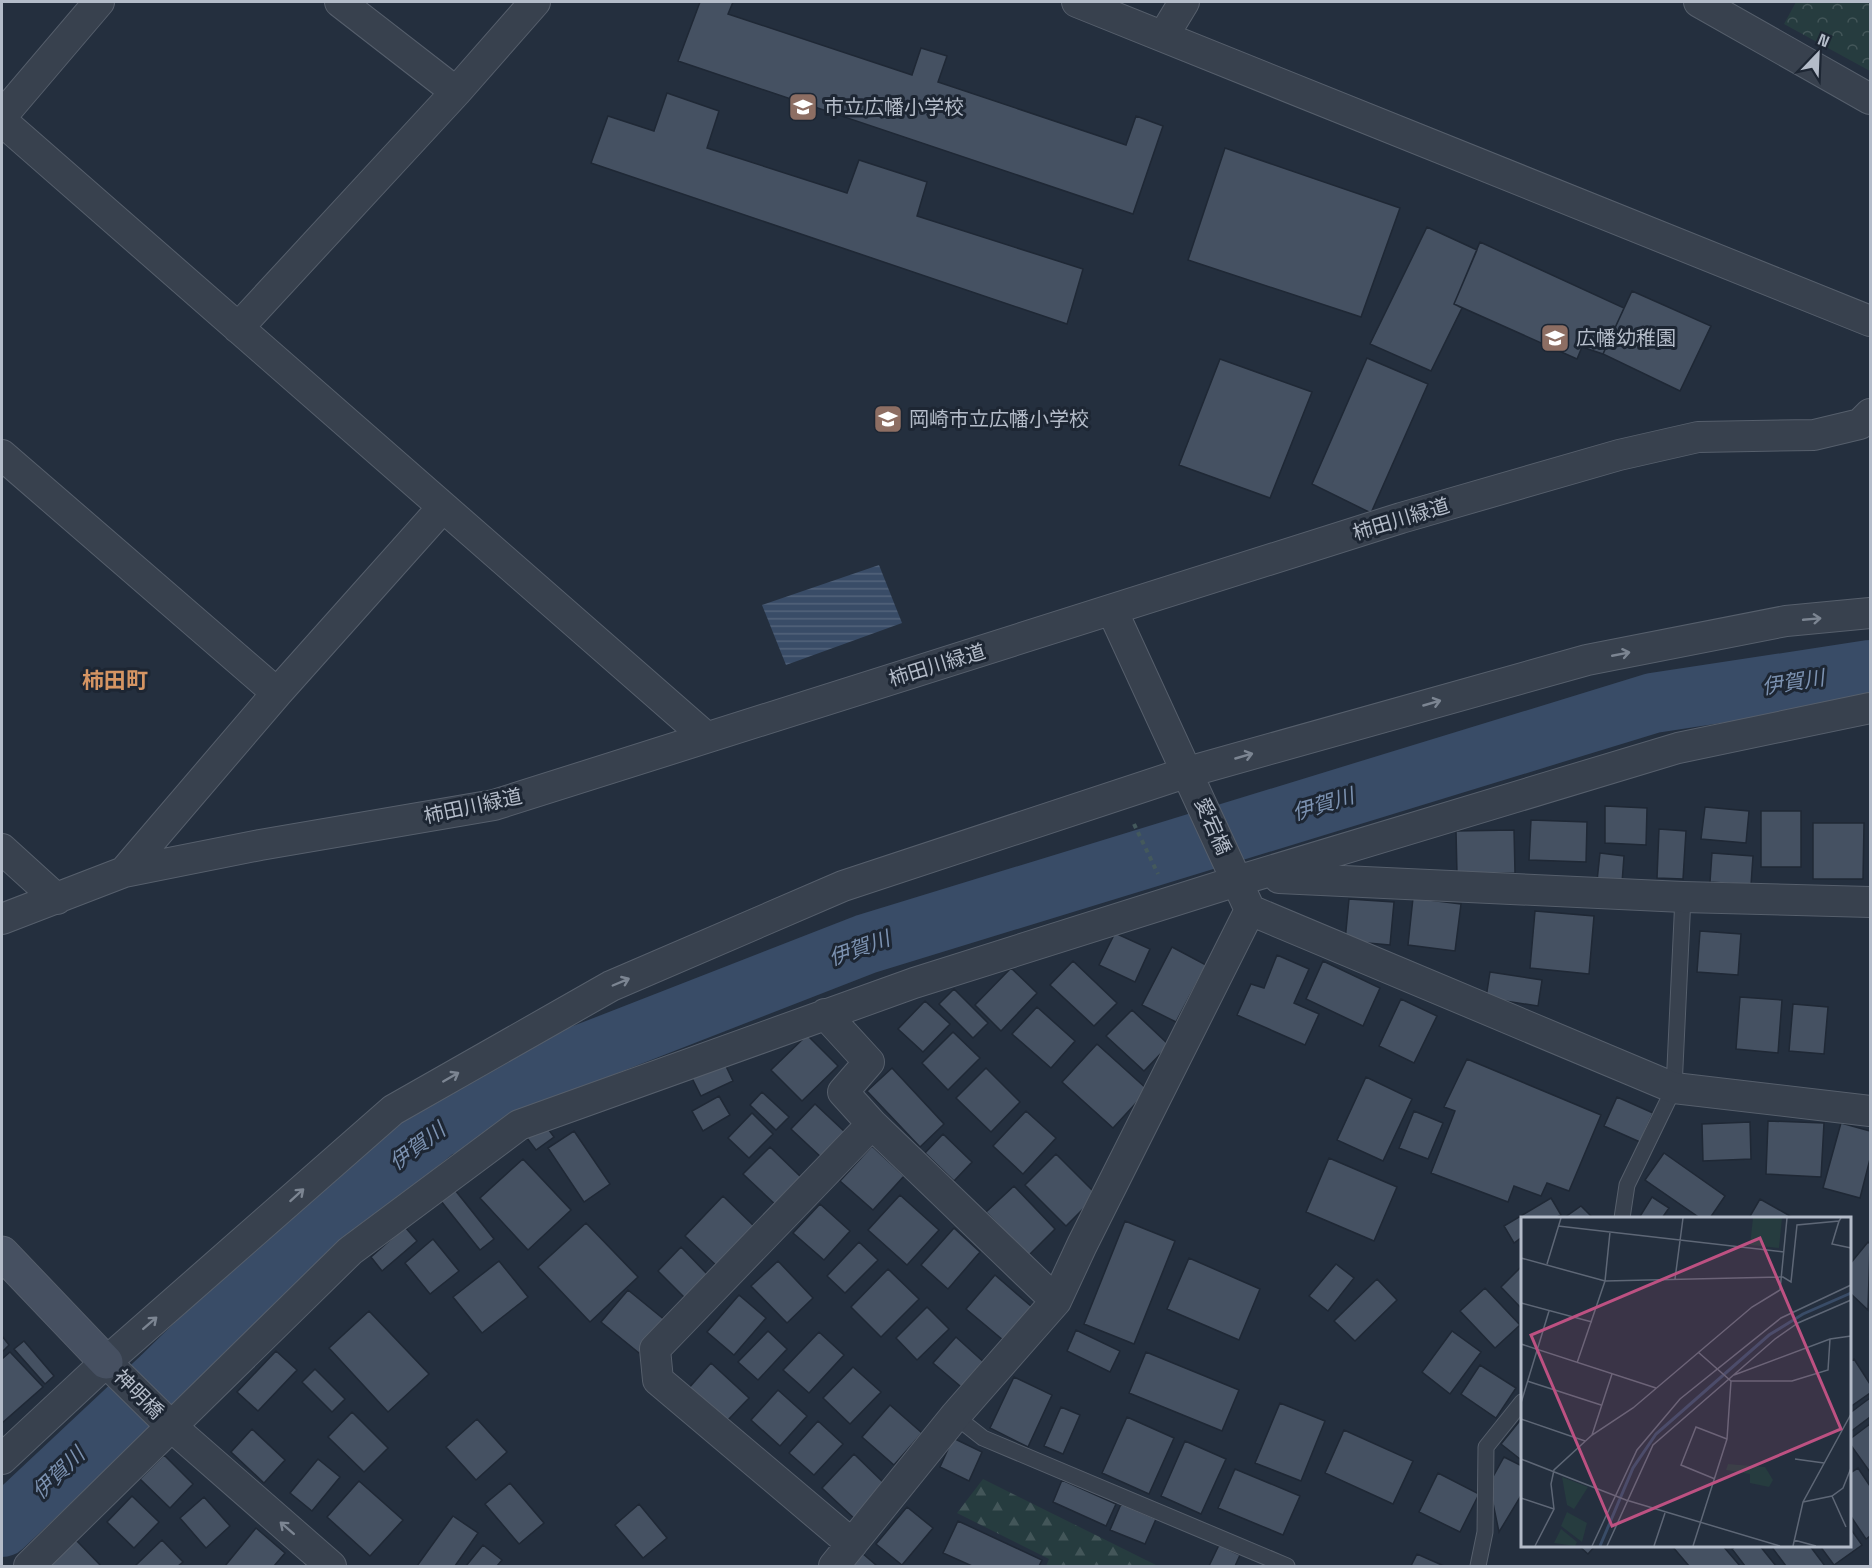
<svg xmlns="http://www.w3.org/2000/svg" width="1872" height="1568" viewBox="0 0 1872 1568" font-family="'Space Grotesk','Noto Sans JP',sans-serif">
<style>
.forest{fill:url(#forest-firs)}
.park{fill:url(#park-crowns)}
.water{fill:url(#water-rules)}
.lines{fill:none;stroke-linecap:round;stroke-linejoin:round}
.river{stroke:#394c67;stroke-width:60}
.building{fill:#455162;stroke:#1f2835;stroke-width:1.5}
.lane-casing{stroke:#565f6c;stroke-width:17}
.street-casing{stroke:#565f6c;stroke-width:32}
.secondary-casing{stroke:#565f6c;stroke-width:35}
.path{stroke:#44595c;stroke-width:4;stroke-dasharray:4.5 4.5;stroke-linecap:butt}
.lane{stroke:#38414e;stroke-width:15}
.street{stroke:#38414e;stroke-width:30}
.secondary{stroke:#465061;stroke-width:33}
.oneway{stroke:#7c8592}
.labels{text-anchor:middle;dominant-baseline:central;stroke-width:6;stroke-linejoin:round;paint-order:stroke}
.poi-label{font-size:20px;fill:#b4bcc9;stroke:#1d2633;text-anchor:start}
.street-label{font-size:20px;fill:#b4bcc9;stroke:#1d2633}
.water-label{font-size:21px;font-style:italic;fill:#7c92b1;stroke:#1d2633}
.quarter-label{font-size:22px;font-weight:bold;fill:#d59563;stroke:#1d2633}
.inset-river{fill:none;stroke:#394c67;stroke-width:3}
.inset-road{fill:none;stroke:#5e6776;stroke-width:1.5}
.view{fill:#bd5182;fill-opacity:0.15;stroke:#bd5182;stroke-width:3}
.inset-edge{fill:none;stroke:#b4bcc9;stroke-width:3}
</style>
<defs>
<pattern id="forest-firs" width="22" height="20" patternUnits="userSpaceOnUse" patternTransform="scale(1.5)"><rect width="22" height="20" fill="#263c3f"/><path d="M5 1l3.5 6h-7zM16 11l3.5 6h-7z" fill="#435659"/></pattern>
<pattern id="park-crowns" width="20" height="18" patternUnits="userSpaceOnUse" patternTransform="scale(1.5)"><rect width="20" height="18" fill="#263c3f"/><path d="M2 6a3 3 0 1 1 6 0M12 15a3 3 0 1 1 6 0" fill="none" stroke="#435659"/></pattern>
<pattern id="water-rules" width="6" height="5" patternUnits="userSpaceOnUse" patternTransform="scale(1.5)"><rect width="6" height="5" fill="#394c67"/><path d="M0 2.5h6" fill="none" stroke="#53647b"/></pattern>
</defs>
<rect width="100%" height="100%" fill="#242f3e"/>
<path class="forest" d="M983,1479l175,87h-112l3,-7 -92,-46z"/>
<path class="park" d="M1796,2h74v69l-86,-47z"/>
<path class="water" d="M879,565l23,58 -116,42 -24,-60z"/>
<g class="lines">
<path class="river" d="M2,1527l160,-150 152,-149 122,-99 135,-70 295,-115 787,-241 217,-33"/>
</g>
<path class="building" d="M700,2h33l-5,12 184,61 9,-27 26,8 -9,26 188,63 10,-29 27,10 -30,88 -455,-153z
M667,93l52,18 -12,37 140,45 12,-33 68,22 -10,34 166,53 -16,55 -476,-161 17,-47 46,15z
M1225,148l175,60 -39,109 -173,-57z
M1427,227l50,23 -23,54 8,4 -31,63 -61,-27z
M1480,242l144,66 -21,46 -21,-7 -5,12 -123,-55z
M1632,291l79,35 -31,65 -77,-37z
M1367,358l61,26 -57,129 -59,-29z
M1220,359l92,33 -42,106 -91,-33z
M1605,806l42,2 -1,37 -41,-2z
M1705,807l44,4 -3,32 -45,-4z
M1761,811h40v56h-40z
M1531,820l56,2 -1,40 -57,-2z
M1813,823h51l-1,56h-50z
M1659,829l27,2 -3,48 -26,-1z
M1514,830l1,43 -58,1 -1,-43z
M1600,853l24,3 -2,27 -25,-2z
M1712,853l41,3 -2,29 -41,-3z
M1413,898l48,6 -6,47 -47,-6z
M1349,899l45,3 -4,43 -45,-4z
M1535,911l59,5 -5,58 -59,-6z
M1700,931l41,3 -3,41 -41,-3z
M1115,933l35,16 -15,33 -36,-17z
M1172,947l34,18 -30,57 -34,-17z
M1277,955l32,14 -15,34 25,11 -14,31 -68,-30 14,-31 13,4z
M1073,961l44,42 -23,23 -44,-41z
M1323,961l57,27 -17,38 -57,-27z
M1011,968l26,25 -36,38 -26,-26z
M1490,972l52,8 -4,26 -52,-8z
M954,989l34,34 -15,15 -34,-34z
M1740,997l42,3 -4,53 -42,-4z
M1401,999l36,17 -23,47 -35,-17z
M925,1001l25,23 -27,28 -25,-23z
M1793,1004l35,3 -4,47 -35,-3z
M1037,1007l38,34 -24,27 -39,-34z
M1132,1010l37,35 -25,26 -38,-35z
M953,1032l27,26 -32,32 -26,-27z
M807,1035l31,31 -36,35 -31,-31z
M1097,1044l51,46 -35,38 -51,-46z
M1467,1059l134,56 -32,76 -22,-8 -6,13 -27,-10 -6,16 -77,-29 24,-62 -11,-4z
M723,1060l10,21 -32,15 -10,-20z
M892,1068l52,56 -24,23 -53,-56z
M986,1068l34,34 -29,30 -35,-34z
M1366,1077l46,22 -29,62 -46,-21z
M762,1092l27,25 -13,13 -26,-25z
M719,1096l11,19 -27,16 -11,-20z
M1617,1097l36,16 -13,29 -36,-16z
M815,1104l32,30 -24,25 -32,-30z
M1026,1111l30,27 -33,36 -30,-28z
M1414,1111l29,12 -15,36 -29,-11z
M752,1113l21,21 -24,24 -21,-20z
M1768,1121l56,2 -3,54 -55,-3z
M543,1122l11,15 -18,13 -12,-16z
M1750,1122l1,37 -48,2 -1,-37z
M1841,1123l29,8v28l-10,39 -37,-10z
M574,1131l36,53 -26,18 -36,-54z
M943,1134l29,28 -18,19 -29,-28z
M872,1146l32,30 -31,34 -33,-29z
M770,1147l34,33 -26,27 -35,-33z
M1664,1153l61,43 -15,22h-10l-55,-38z
M1056,1154l41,41 -31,31 -41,-41z
M1329,1158l68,29 -23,54 -68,-29z
M523,1159l48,51 -43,40 -48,-52z
M1014,1186l41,43 -27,27 -42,-44z
M455,1190l39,49 -14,11 -39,-49z
M900,1195l39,35 -32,35 -39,-35z
M723,1196l34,33 -38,39 -34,-32z
M1652,1197l17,11 -7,10h-23z
M1551,1198l10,17 -6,3h-33v19l-8,6 -10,-17z
M1760,1199l30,17 -2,2h-39z
M820,1204l30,27 -26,29 -31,-27z
M1581,1206l12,12h-29z
M1125,1221l50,20 -41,103 -50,-20z
M586,1223l52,54 -48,45 -52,-55z
M405,1227l12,14 -35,30 -11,-14z
M954,1228l26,24 -32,37 -27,-24z
M433,1239l26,32 -29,23 -25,-31z
M859,1242l19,18 -33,33 -18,-17z
M1868,1242l2,2 -2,66 -18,-17v-29z
M681,1247l28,29 -23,23 -28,-28z
M1189,1258l71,31 -21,51 -72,-31z
M499,1261l29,36 -46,36 -29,-36z
M778,1261l35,37 -26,25 -36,-37z
M1336,1264l18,14 -26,33 -19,-15z
M1522,1266v43l-21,-22z
M888,1269l31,30 -38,38 -30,-30z
M995,1275l37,32 -29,33 -37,-31z
M1377,1279l20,21 -42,41 -21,-20z
M1485,1288l35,37 -25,23 -35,-37z
M628,1290l38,31 -27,32 -38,-31z
M739,1295l27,23 -32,37 -27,-23z
M927,1307l22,22 -32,31 -21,-22z
M369,1311l60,63 -41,38 -59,-64z
M1076,1330l44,21 -10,21 -43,-21z
M768,1331l19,18 -29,31 -20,-18z
M1452,1331l29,21 -31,42 -28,-22z
M819,1332l25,23 -35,38 -26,-23z
M2,1336l7,9 -7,7z
M956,1337l32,29 -22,25 -33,-28z
M24,1341l30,35 -9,8 -31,-35z
M276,1351l21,19 -39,41 -21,-19z
M10,1352l33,35 -41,36v-64z
M1146,1352l93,38 -17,41 -93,-38z
M1854,1359l16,25v9l-20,14v-45z
M711,1363l38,35 -24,25 -37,-34z
M1480,1365l36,23 -20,30 -35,-24z
M853,1367l28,25 -31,32 -27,-26z
M315,1369l30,30 -13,13 -30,-30z
M1014,1377l38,18 -24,52 -38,-19z
M778,1390l29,26 -27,30 -29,-26z
M1870,1398v19l-20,15v-19z
M1280,1403l45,18 -24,60 -46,-18z
M890,1405l32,28 -28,32 -32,-28z
M1061,1407l19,8 -17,39 -19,-8z
M352,1412l36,36 -24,24 -36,-35z
M1127,1417l47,21 -25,56 -47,-21z
M1522,1418v38l-2,3 -19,-15z
M477,1419l30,33 -31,28 -30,-33z
M818,1421l25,23 -29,31 -25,-22z
M1870,1424v48l-20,-28v-5z
M252,1429l33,31 -21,23 -33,-31z
M1344,1430l69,31 -20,43 -68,-31z
M953,1438l29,14 -13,29 -29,-14z
M1185,1441l41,18 -25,55 -40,-18z
M854,1454l35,34 -32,33 -35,-33z
M164,1455l29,29 -23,24 -30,-29z
M1504,1457l18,9v28l-23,38 -10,-48z
M318,1459l22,18 -28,34 -22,-18z
M1858,1468l12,18v50l-4,3 -16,-24v-42z
M1235,1469l65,27 -17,39 -65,-27z
M1438,1473l41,21 -19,38 -41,-20z
M1062,1480l54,24 -10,22 -53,-24z
M359,1481l44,39 -33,36 -43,-39z
M510,1483l34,40 -25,21 -34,-40z
M132,1496l27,26 -25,26 -27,-26z
M204,1497l26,29 -24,22 -26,-30z
M639,1504l28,34 -24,20 -28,-33z
M1121,1504l35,15 -11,25 -35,-14z
M907,1507l26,21 -31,37 -26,-21z
M453,1516l25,17 -23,33h-38z
M958,1521l84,39 -3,6h-67l-29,-13z
M256,1528l29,25 -11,13h-49z
M1850,1528l12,17 -28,20 -14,-19h30z
M76,1540l25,26h-52z
M162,1540l21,22 -5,4h-41l-1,-1z
M483,1545l19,15 -5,6h-31z
M1219,1545l21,10 -5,11h-26z
M1579,1546h16l-7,8z
M1672,1546h51l17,20h-51z
M1736,1546h24l16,20h-31l-13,-17z
M1771,1546h39l15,20h-39z
M862,1553l15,13h-27z
M1417,1554l27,12h-33z"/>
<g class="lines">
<g class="lane-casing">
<path id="lane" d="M1622,1218l5,-33 47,-97 9,-191
M955,1416l28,22 304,128
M1478,1566l7,-34 1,-85 36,-45"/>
</g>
<g class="street-casing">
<path id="street" d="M340,2l116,90
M1077,2l793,319
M1699,2l171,97
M1164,35l20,-33
M2,116l97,-114
M2,121l704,616
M238,328l218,-236 79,-90
M2,455l275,238
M1112,610l138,300 424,178 196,23
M2,849l55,50
M124,872l153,-179 166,-186
M1279,878l404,19 187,5
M2,919l122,-47 136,-27 234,-40 907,-287 218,-63 79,-18 116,-2 46,-11 10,-10
M825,1014l44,48 -26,30 29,32
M106,1362l66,65 159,139
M2,1459l104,-97 287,-252 218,-124 232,-100 345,-114 399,-112 199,-39 84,-8
M852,1544l-194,-164 -3,-31 217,-225 184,177
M29,1566l321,-315 169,-126 395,-142 323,-102 441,-133 192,-40
M834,1566l121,-150 101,-115 26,-56 168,-335"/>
</g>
<g class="secondary-casing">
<path id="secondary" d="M2,1253l104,109"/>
</g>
<path class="path" d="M1134,824l24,50"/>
<use href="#lane" class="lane"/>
<use href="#street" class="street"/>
<use href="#secondary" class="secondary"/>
</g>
<defs><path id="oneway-shaft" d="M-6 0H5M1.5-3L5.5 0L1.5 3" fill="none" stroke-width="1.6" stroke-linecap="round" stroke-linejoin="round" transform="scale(1.5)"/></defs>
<g class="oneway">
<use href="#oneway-shaft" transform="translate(1812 619) rotate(-5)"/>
<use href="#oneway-shaft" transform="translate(1621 654) rotate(-11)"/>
<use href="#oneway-shaft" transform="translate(1432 703) rotate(-16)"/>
<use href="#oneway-shaft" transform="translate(1244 756) rotate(-16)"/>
<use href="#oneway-shaft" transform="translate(621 982) rotate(-23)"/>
<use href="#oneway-shaft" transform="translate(451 1077) rotate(-30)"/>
<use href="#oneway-shaft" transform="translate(297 1195) rotate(-42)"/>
<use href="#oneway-shaft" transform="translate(150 1323) rotate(-41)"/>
<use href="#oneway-shaft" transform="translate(287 1528) rotate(-139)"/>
</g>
<defs>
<g id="school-square" transform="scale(1.5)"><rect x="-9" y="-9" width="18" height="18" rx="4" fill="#8d6e63" stroke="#1d2633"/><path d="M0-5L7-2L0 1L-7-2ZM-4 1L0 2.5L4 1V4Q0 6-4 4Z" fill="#fff"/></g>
</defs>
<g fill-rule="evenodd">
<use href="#school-square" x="803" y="107"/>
<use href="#school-square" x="1555" y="338"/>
<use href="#school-square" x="888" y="419"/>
</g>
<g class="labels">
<g class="poi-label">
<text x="824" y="107">市立広幡小学校</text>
<text x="1576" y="338">広幡幼稚園</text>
<text x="909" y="419">岡崎市立広幡小学校</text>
</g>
<g class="street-label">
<text transform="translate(1401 519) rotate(-17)">柿田川緑道</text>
<text transform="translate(937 665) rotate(-17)">柿田川緑道</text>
<text transform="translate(473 806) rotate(-12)">柿田川緑道</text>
<text transform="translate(1213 826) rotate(66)">愛宕橋</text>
<text transform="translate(139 1394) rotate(45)">神明橋</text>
</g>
<g class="water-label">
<text transform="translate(1793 682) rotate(-9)">伊賀川</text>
<text transform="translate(1323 804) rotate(-17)">伊賀川</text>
<text transform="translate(859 948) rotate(-20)">伊賀川</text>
<text transform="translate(417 1146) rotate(-37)">伊賀川</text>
<text transform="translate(58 1473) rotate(-44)">伊賀川</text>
</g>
<g class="quarter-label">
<text x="115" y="680">柿田町</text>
</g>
</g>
<g transform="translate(1521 1217)">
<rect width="330" height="330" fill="#242f3e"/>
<path d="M207,247l37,3 8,13 -4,7 -19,-4v-9l-24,-4z" fill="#263c3f"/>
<path d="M41,260l26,10 -14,22 -7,-4zM40,312l16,13 -2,4 -21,-3z" fill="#263c3f"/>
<path d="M232,1h29l-3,30 -29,-3z" fill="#263c3f"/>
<path d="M46,295l20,11 -5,19 -21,-16z" fill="#263c3f"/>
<path class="inset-river" d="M79,329l33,-78 23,-34 113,-99 34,-21 48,-21"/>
<path class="inset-road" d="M318,4l-7,23 19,4M37,9l226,26M0,41l84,23 178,-4 8,5 6,-57 42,-4 2,-3M26,47l14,-46M154,62l8,-61M0,86l71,19M0,127l135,44M177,135l33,29h61l36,-11 2,-31M56,146l28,-82 5,-49M213,158l96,-36 21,-3M6,164l74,24M0,186l28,-92M0,202l64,22M71,218l20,-61M0,242l105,41 154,46M274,242l29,4M194,262l-34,-14 15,-38 31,12M311,279l14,31M0,281l33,11M282,285l29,-6 11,-8 8,-20M273,323l22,6M14,329l19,-37 -3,-25 3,-14 38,-35 41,-27 119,-101 28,-17 7,-72M71,329l45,-96 43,-51 101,-81 70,-33M86,329l46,-101 122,-106 23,-16 53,-23M133,329l11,-33M172,329l34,-107 4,-58M272,329l10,-44 48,-88"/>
<path class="view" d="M239,21l81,191 -229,97 -81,-191z"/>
<rect width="330" height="330" class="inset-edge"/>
</g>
<rect width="1872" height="1568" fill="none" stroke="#b4bcc9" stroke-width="6"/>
<g transform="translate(1818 54) rotate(23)" stroke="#1d2633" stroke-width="4.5" paint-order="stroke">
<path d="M0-4.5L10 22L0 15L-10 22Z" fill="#b4bcc9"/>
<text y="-9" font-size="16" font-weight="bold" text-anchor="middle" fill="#b4bcc9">N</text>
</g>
</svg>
